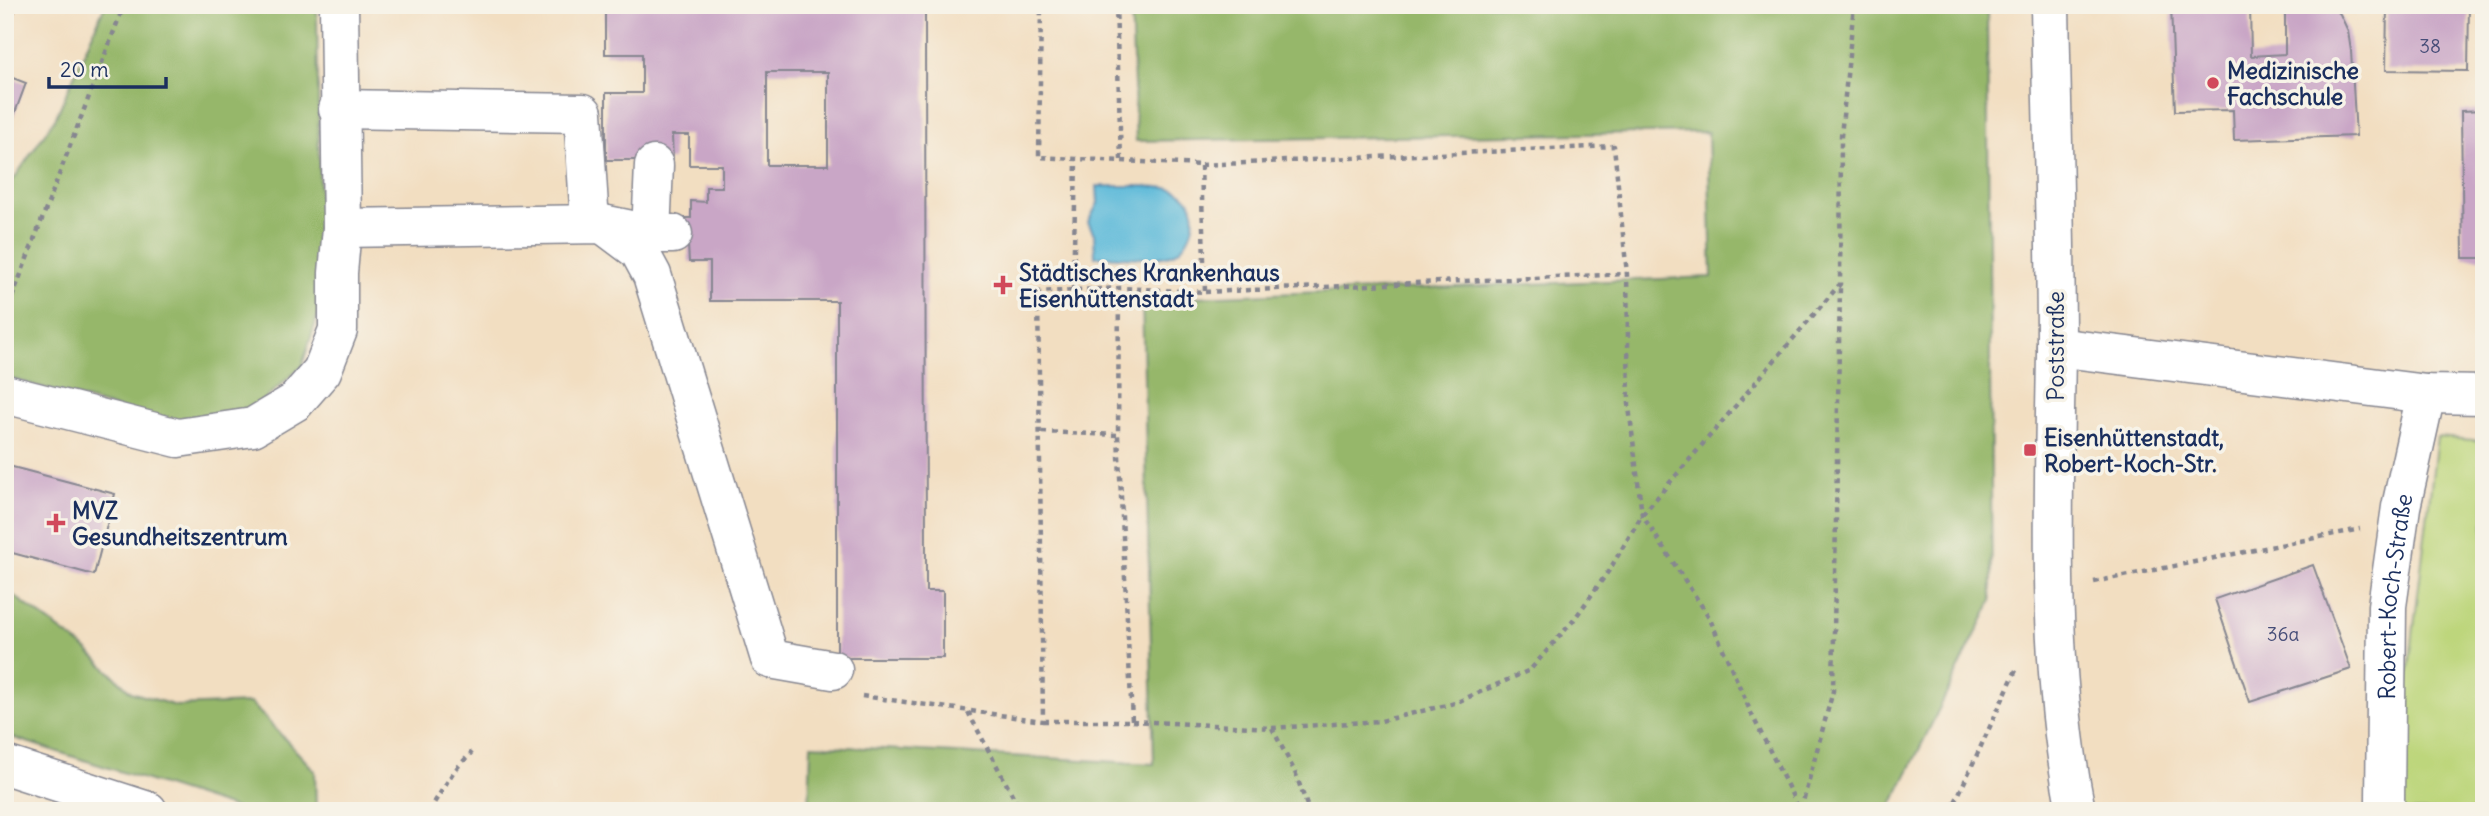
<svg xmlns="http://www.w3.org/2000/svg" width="2489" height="816" viewBox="0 0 2489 816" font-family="Delius,sans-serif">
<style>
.green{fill:#bdd67b;stroke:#6c826c;stroke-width:2}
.forest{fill:#96b76b;stroke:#587364;stroke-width:2}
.water{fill:#5bb9d9;stroke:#3b749c;stroke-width:2}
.building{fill:#c9a6c6;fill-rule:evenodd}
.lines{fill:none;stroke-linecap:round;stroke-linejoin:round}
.minor-casing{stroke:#868690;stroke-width:41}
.path{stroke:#868690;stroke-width:4.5;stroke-dasharray:5 5;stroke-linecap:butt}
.minor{stroke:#fff;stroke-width:38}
.poi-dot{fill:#d1495b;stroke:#f7f3e8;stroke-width:2.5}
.labels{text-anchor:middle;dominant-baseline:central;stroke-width:7;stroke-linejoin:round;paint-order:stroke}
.number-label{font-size:19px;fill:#464d78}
.poi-label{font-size:23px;font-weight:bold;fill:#1b2f5e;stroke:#f7f3e8;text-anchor:start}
.street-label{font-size:23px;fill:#1b2f5e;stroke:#f7f3e8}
</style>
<rect width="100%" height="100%" fill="#f7f3e8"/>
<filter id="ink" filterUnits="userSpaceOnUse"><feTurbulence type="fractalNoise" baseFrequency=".0143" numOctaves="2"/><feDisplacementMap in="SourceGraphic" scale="14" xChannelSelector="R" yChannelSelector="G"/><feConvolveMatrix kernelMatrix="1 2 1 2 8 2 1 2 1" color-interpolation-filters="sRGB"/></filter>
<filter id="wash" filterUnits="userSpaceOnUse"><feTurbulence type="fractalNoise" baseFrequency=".00686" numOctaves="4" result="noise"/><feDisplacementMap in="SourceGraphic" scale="28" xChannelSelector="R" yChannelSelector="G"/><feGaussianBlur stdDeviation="1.57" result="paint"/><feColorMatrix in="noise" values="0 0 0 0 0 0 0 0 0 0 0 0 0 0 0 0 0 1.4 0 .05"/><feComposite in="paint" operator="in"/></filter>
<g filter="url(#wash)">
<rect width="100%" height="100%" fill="#f2dec1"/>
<path class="green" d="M2437,437l47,4v370h-84l-1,-60z"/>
<path class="forest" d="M105,5h185l27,6 4,294 -19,61 -52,46 -69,14 -176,-49v-185l51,-75z
M1131,5h856l5,596 -103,210h-1080l2,-66 343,19 -12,-465 570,-22 -4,-145 -572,9z
M5,593l9,3 72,53 45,43 45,14 75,-3 64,68 1,40 -78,-2 -230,-73 -3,-3z"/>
<path class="water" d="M1097,186c23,1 52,-2 75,3 33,8 25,56 -2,66 -15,6 -56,1 -75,1l-1,-22 -6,-12 10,-19z"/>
<g id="blocks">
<path class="building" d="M5,5h12l-11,32h-1z
M605,5h320l1,586h17v67h-106v-357h-127v-39h-21l-1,-18 -15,-26h18v-17l15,1v-15h16v-22h-33v-30h-17l1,25h-67v-67h36v-39h-37zM767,72h61v93h-61z
M2171,5h79l1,51 34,-2v-49h47l8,9 8,17 3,20 5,85 -122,4 -1,-30 -58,1z
M2387,5h82l-1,66 -82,-1z
M5,75l21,8 -20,54h-1z
M2484,110v148h-21l-2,-147z
M5,465l110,29 -21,81 -89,-24z
M2313,565l38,104 -101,33 -35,-103z"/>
</g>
</g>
<g filter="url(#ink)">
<use href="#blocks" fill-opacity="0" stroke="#868690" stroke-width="2"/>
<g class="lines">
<g class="minor-casing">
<g id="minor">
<path d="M2050,5c2,115 6,230 6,345 -2,155 -10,309 20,461"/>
<path d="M338,109l245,4 7,110"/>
<path d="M603,224l36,27 13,24 118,384 63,11"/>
<path d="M342,228l261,-4 48,10h22"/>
<path d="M651,234l3,-69"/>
<path d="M2056,347l370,47 58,1"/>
<path d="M5,394l173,44 75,-11 42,-25 27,-31 16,-41v-57l4,-45 -3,-223"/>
<path d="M5,765l143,46"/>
<path id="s1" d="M2385,801l2,-195 14,-99 25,-113"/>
</g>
</g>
<path class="path" d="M1116,5l5,155
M1201,165l413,-19 13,128 2,133 13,108 67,102 43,98 48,96
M1073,291l3,-130
M1205,292l422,-18
M5,316l119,-311
M1042,432l76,3
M2094,582l266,-53
M862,696l181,25 -5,-429 81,-4 86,4 -4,-127 -162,-8 2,-152
M968,712l53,99
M1043,721h89l-14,-286 1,-147
M1132,721l140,7 109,-7 74,-18 75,-33 43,-49 37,-52 32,-54 198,-231 1,-148 13,-131
M1272,728l23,44 14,39
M1801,809l32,-118 7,-404
M429,811l25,-40 18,-19
M1951,811l66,-143"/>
<use href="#minor" class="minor"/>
</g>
</g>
<g class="poi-dot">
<circle cx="2213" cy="83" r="7"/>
<path d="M999.5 274.5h7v7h7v7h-7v7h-7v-7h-7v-7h7z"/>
<rect x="2023" y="443" width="14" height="14" rx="3.5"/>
<path d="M52.5 512.5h7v7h7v7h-7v7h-7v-7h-7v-7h7z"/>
</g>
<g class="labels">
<g class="number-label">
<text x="2430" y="46">38</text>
<text x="2283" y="634">36a</text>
</g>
<g class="poi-label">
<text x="2227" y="70">Medizinische<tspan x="2227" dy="26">Fachschule</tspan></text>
<text x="1019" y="272">Städtisches Krankenhaus<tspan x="1019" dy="26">Eisenhüttenstadt</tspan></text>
<text x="2044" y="437">Eisenhüttenstadt,<tspan x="2044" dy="26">Robert-Koch-Str.</tspan></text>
<text x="72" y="510">MVZ<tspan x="72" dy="26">Gesundheitszentrum</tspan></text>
</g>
<g class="street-label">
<text transform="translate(2055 346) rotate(-90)">Poststraße</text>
<text stroke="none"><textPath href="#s1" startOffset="205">Robert-Koch-Straße</textPath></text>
</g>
</g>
<rect width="2489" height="816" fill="none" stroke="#f7f3e8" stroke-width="28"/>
<path d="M49 77v10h117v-10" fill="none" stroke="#1b2f5e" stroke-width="3.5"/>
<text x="60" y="77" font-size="21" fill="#1b2f5e" stroke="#f7f3e8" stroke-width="5" paint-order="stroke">20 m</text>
</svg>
